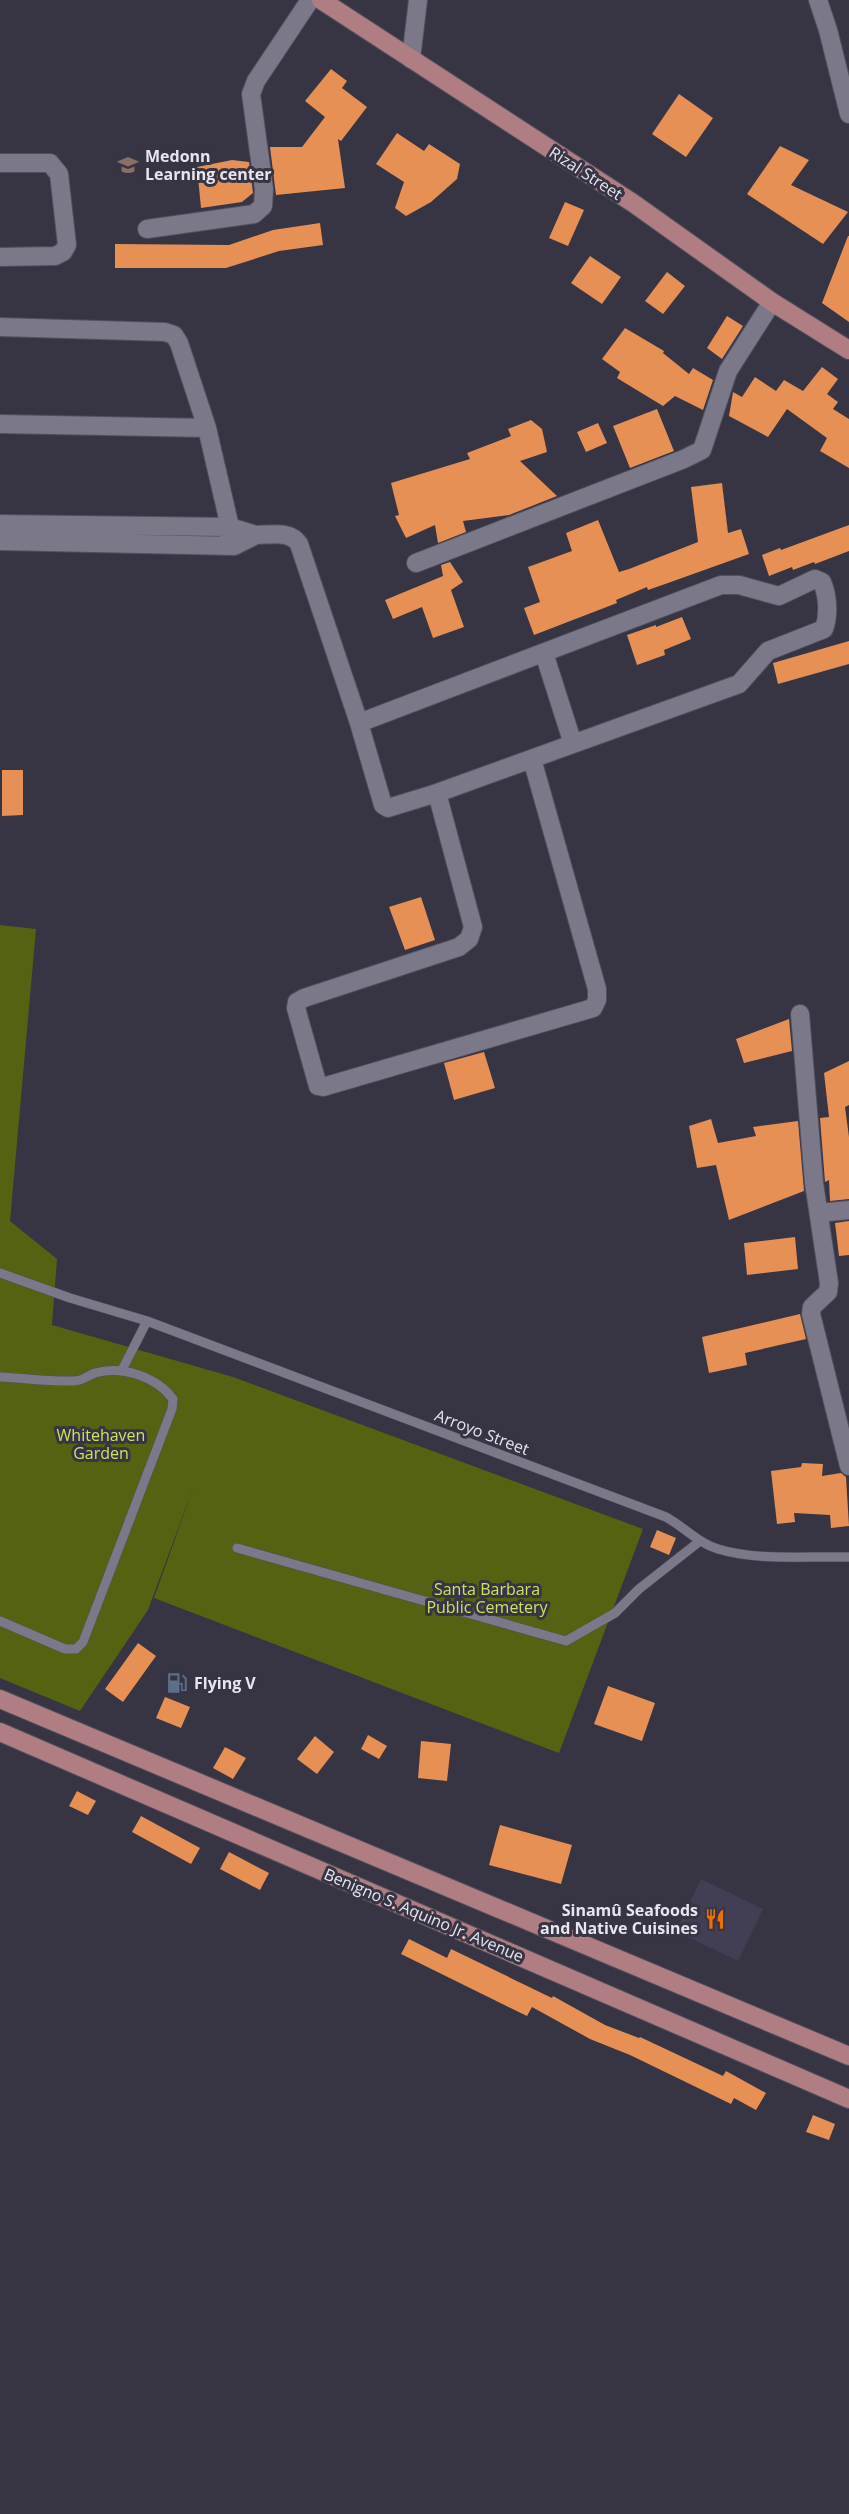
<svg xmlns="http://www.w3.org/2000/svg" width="849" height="2514" viewBox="0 0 849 2514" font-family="'Open Sans',sans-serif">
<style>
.built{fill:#423f54}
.green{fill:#556212}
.building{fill:#e69055}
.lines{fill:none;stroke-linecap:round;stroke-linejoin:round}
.lane-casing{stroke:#52505d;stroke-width:10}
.street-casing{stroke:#52505d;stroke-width:20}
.primary-casing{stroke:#52505d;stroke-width:20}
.lane{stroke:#7b788a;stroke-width:9}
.street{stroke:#7b788a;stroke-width:18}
.primary{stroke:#af7d82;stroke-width:18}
.labels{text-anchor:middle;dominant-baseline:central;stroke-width:6;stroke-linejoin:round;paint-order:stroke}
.poi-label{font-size:16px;font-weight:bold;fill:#e7e5ef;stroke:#373444;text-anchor:start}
.street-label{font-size:16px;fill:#e7e5ef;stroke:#373444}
.park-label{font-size:16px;fill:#cbe361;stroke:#373444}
</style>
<rect width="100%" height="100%" fill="#373444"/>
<path class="built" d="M701,1879l62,30 -25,52 -62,-30z"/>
<path class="green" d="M0,925l36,4 -26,292 47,38 -5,66 181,52 410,152 -84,224 -405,-155 41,-115 -47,127 -68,101 -80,-33z"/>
<path class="building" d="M331,69l16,12 -5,7 25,19 -26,34 -3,-2 7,49 -69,7 -6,-48h32l23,-30 -20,-16z
M679,94l34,24 -27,39 -34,-23z
M397,133l27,18 5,-7 31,20 -3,15 -26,23 -25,14 -11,-8 9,-26 -28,-18z
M780,146l29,14 -18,25 57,27 -25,32 -76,-50z
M232,160l17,2 4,31 -11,9 -41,6 -4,-41z
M565,202l19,8 -16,36 -19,-8z
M320,223l3,22 -44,6 -53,17h-111v-24l114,1 44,-15z
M848,236h1v86l-27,-19z
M590,256l31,21 -19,27 -31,-21z
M667,272l18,14 -22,28 -18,-13z
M727,316l16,10 -21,33 -15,-11z
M625,328l39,23 -1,2 26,21 4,-6 20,12 -10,30 -28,-14 -12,10 -46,-28 3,-6 -18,-13z
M822,367l16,12 -11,15 11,8 -5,7 16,10v49l-29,-17 7,-13 -40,-29 -19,28 -39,-21 4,-24 9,5 13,-20 21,14 8,-11 19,11z
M657,409l17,42 -44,17 -17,-42z
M531,420l11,9 5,23 -27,9 37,35 -48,19 -46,6 3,11 -28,11 -3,-18 -29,13 -11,-22 4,-1 -8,-32 79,-24 -3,-6 44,-17 -3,-7z
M598,423l9,20 -21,9 -9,-20z
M722,483l6,50 13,-4 8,25 -81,29 -20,7 -1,-3 -31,13 1,3 -83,32 -10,-27 16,-6 -12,-35 44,-16 -6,-18 32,-13 21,52 10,-3 69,-27 -7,-55z
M849,525v26l-34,13 -1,-2 -21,8 -1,-3 -23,9 -7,-21 18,-7 1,2z
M450,562l13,20 -12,8 13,37 -31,11 -11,-31 -29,12 -8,-19 58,-24 -2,-11z
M682,617l9,22 -27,11 1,5 -28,10 -10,-30 29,-10v2z
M849,641v23l-71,20 -5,-21z
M2,770h21v45l-21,1z
M421,897l14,43 -30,10 -16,-43z
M789,1019l3,32 -48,12 -8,-24z
M484,1052l11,36 -41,12 -10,-37z
M849,1061v44l-4,2 4,30v62l-19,2 -1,-21 -4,2 -5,-64 9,-1 -5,-44z
M711,1119l7,24 38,-7 -3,-9 45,-6 6,70 -75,29 -13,-55 -19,3 -8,-42z
M849,1221v34l-10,1 -4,-33z
M795,1237l3,32 -51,6 -3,-32z
M800,1314l6,25 -61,14 2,12 -38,8 -7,-36z
M802,1463l21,1 -1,12 19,-3 5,4 3,49 -18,2 -1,-13 -36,-2 1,9 -18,2 -6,-53 30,-4z
M657,1530l19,8 -7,17 -19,-8z
M138,1643l18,13 -33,46 -18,-13z
M608,1686l47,17 -13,38 -48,-17z
M165,1697l25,10 -9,21 -25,-10z
M368,1735l19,11 -8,13 -18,-10z
M315,1736l19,16 -17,22 -20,-15z
M421,1741l30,3 -4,37 -29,-3z
M225,1747l21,11 -13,21 -20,-11z
M77,1791l19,10 -8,14 -19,-9z
M141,1816l59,32 -9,16 -59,-32z
M500,1825l72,20 -11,39 -72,-19z
M229,1852l40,21 -9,17 -40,-21z
M409,1939l38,19 4,-9 101,49 1,-2 52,29 34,13 1,-1 83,39 3,-5 40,22 -10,17 -22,-12 -3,6 -101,-49 -40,-16 -58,-32 -5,9 -126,-62z
M813,2115l22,9 -6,16 -23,-8z"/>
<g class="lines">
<g class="lane-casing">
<path id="lane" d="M0,1273l70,25 77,23 519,196c18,10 32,26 52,32 39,12 90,7 131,8
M122,1370l25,-49
M0,1377c25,1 49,5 74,4 8,0 13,-5 21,-8 27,-8 62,4 78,26l-1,10 -89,233 -7,7h-11l-65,-28
M237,1548l329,93 49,-28 24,-24 61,-48"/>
</g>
<g class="street-casing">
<path id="street" d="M818,0l10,30 21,84
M411,59l7,-59
M0,163h50l9,11 8,71 -4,7 -8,4 -55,1
M147,229l107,-15 9,-8 1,-17 -13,-95 5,-13 54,-81
M0,327l165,5 9,3 5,8 28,85 23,99 -1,10
M0,424l207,4
M0,524l230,3 26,8 -22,11 -234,-5
M256,535c15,0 34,-5 43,9l60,179 24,82 5,3 49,-15 302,-109 29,-33 56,-22c5,-14 4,-33 -2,-47l-7,-3 -36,17 -40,-11h-18l-362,138
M416,563l268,-104 18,-9 26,-79 44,-69
M544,653l29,91
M437,793l36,134 -4,12 -10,8 -155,51 -7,4 -1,6 22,78 5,1 270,-79 4,-8v-11l-65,-230
M800,1014l14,169 15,100 -1,9 -16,15 -1,7 38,152
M819,1213l30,-3"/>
</g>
<g class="primary-casing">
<path id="primary" d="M321,0l312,203 139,99 77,48
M0,1699l849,357
M0,1732l849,367"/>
</g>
<use href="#lane" class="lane"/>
<use href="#street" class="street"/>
<use href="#primary" class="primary"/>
</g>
<defs>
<g id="school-bare" transform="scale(1.62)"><path d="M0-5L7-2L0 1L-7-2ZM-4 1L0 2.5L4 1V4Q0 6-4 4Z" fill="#8d6e63" stroke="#373444" stroke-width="2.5" paint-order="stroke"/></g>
<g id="fuel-bare" transform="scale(1.62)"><path d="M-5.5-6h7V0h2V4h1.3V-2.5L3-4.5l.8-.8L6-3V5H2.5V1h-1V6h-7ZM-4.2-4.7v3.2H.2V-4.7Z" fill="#5c6f8a" stroke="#373444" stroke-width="2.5" paint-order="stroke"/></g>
<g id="restaurant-bare" transform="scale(1.62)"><path d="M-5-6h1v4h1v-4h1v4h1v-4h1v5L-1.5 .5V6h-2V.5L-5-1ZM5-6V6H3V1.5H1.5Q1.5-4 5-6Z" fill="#e8710a" stroke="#373444" stroke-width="2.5" paint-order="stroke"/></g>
</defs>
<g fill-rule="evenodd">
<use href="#school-bare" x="128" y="165"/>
<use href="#fuel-bare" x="177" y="1683"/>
<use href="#restaurant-bare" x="715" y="1919"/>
</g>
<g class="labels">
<g class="poi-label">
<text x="145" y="156">Medonn<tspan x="145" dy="18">Learning center</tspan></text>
<text x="194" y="1683">Flying V</text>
<text x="698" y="1910" text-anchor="end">Sinamû Seafoods<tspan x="698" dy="18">and Native Cuisines</tspan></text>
</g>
<g class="street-label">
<text transform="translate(586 173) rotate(33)">Rizal Street</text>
<text transform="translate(482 1432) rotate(21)">Arroyo Street</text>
<text transform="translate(424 1915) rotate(23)">Benigno S. Aquino Jr. Avenue</text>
</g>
<g class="park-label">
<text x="101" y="1435">Whitehaven<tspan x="101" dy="18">Garden</tspan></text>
<text x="487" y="1589">Santa Barbara<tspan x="487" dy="18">Public Cemetery</tspan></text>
</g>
</g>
</svg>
